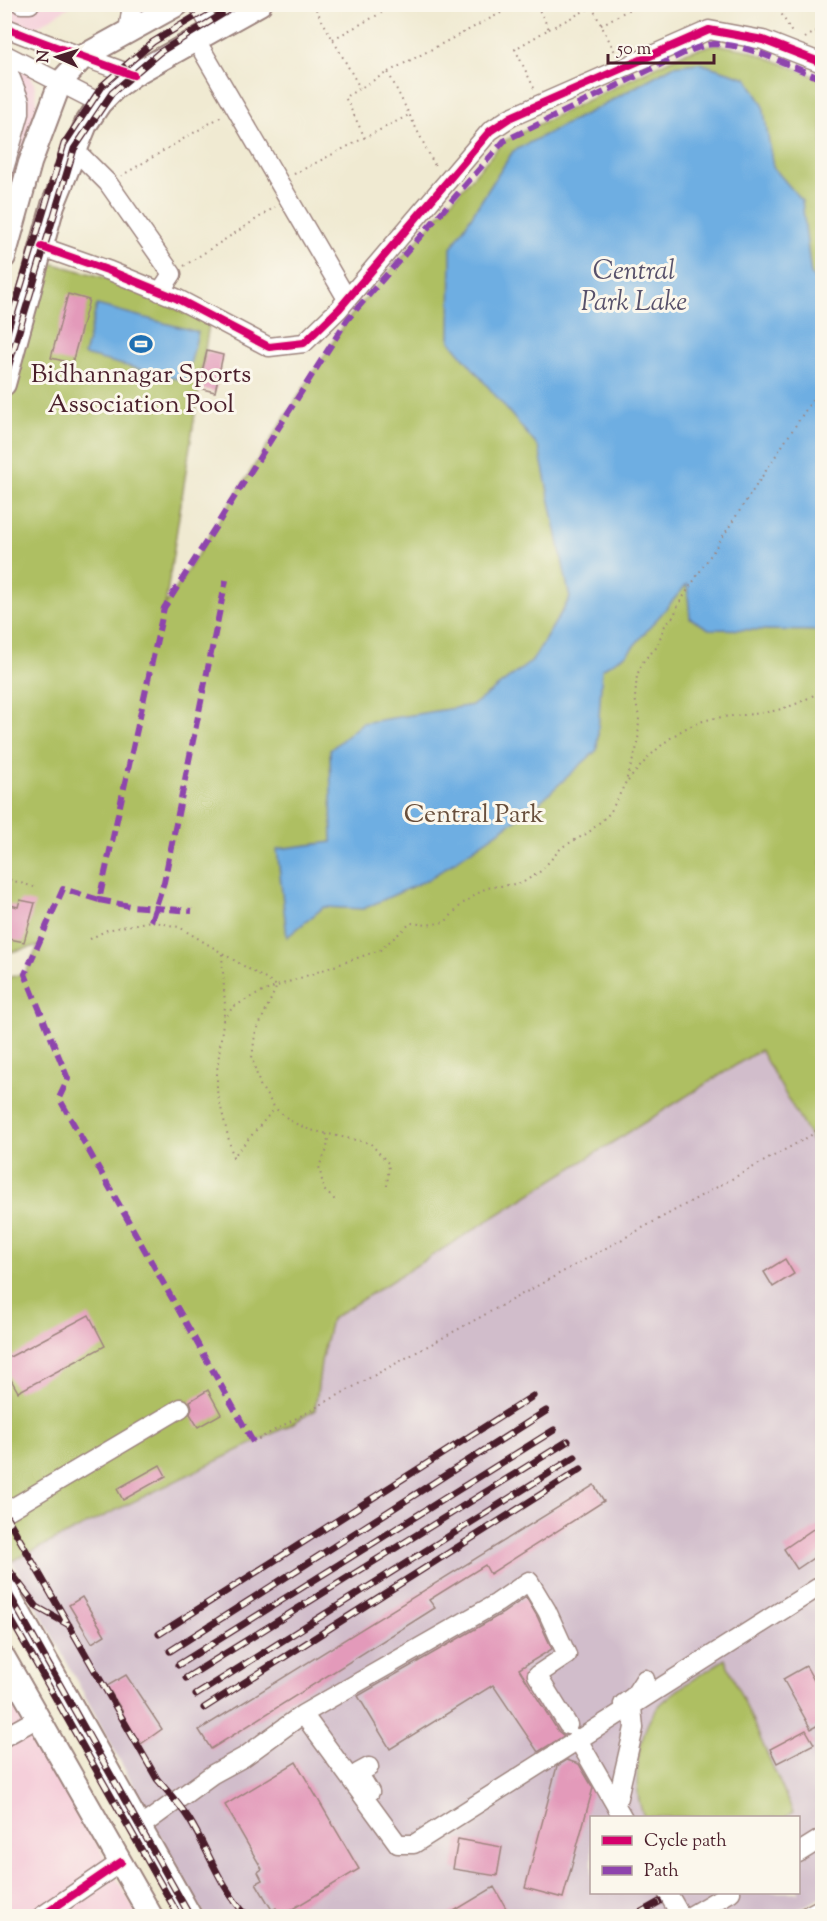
<svg xmlns="http://www.w3.org/2000/svg" width="827" height="1921" viewBox="0 0 827 1921" font-family="'Sorts Mill Goudy',serif">
<style>
.built{fill:#f5cfda}
.industrial{fill:#d1bdcb;fill-rule:evenodd}
.green{fill:#aebf62;stroke:#7c6f46;stroke-width:1.5}
.water{fill:#6eaee2;stroke:#5c6686;stroke-width:1.5}
.building{fill:#e39aba}
.lines{fill:none;stroke-linecap:round;stroke-linejoin:round}
.minor-casing{stroke:#9d847e;stroke-width:21}
.major-casing{stroke:#9d847e;stroke-width:26}
.path{stroke:#9d847e;stroke-width:2;stroke-dasharray:1.5 4.5;stroke-linecap:butt}
.minor{stroke:#fff;stroke-width:18}
.major{stroke:#fff;stroke-width:22}
.rail-casing{stroke:#4a1f2b;stroke-width:7}
.rail{stroke:#fbf7ec;stroke-width:4.5;stroke-dasharray:14;stroke-linecap:butt}
.quiet{stroke:#8e44ad;stroke-width:6;stroke-dasharray:12 6;stroke-linecap:butt}
.cycleway-casing{stroke:#fbf7ec;stroke-width:11}
.cycleway{stroke:#d6006c;stroke-width:8}
.labels{text-anchor:middle;dominant-baseline:central;stroke-width:6;stroke-linejoin:round;paint-order:stroke}
.poi-label{font-size:26px;fill:#4a1f2b;stroke:#fbf7ec}
.park-label{font-size:26px;fill:#684f3c;stroke:#fbf7ec}
.water-label{font-size:27px;font-style:italic;fill:#57516b;stroke:#fbf7ec}
</style>
<rect width="100%" height="100%" fill="#fbf7ec"/>
<filter id="ink" filterUnits="userSpaceOnUse"><feTurbulence type="fractalNoise" baseFrequency=".0167" numOctaves="2"/><feDisplacementMap in="SourceGraphic" scale="12" xChannelSelector="R" yChannelSelector="G"/><feConvolveMatrix kernelMatrix="1 2 1 2 8 2 1 2 1" color-interpolation-filters="sRGB"/></filter>
<filter id="wash" filterUnits="userSpaceOnUse"><feTurbulence type="fractalNoise" baseFrequency=".008" numOctaves="4" result="noise"/><feDisplacementMap in="SourceGraphic" scale="24" xChannelSelector="R" yChannelSelector="G"/><feGaussianBlur stdDeviation="1.35" result="paint"/><feColorMatrix in="noise" values="0 0 0 0 0 0 0 0 0 0 0 0 0 0 0 0 0 1.4 0 .05"/><feComposite in="paint" operator="in"/></filter>
<g filter="url(#wash)">
<rect width="100%" height="100%" fill="#f0ead2"/>
<path class="built" d="M5,5h67l-40,25 -27,-10z
M5,59l25,16 5,11 3,27 -33,118z
M5,1681l133,235h-133z"/>
<path class="industrial" d="M760,1050l62,108v739l-36,19h-582l-192,-355 278,-136 25,-15 6,-48 10,-43zM592,1818h206v74h-206z"/>
<path class="green" d="M715,44l33,6 74,29v1079l-62,-108 -429,269 -10,43 -6,48 -25,15 -278,136 -8,-12v-571l21,-4 13,-28 -33,7v-544l38,-148 60,16 28,10 78,37 -44,282 182,-286 157,-179 180,-88z
M725,1659l68,153 -9,6 -140,-1c-14,-32 -7,-92 20,-116 18,-16 41,-29 61,-42z"/>
<path class="water" d="M699,63l48,15 16,27 10,62 29,34 9,74 11,12v344l-113,-2 -19,-11 -3,-34 -60,70 -25,15 -5,81 -64,58 -104,71 -66,30 -39,-2 -37,30 -10,-88 55,-7 -2,-92 32,-27 111,-18 59,-44 38,-63 -31,-150 -89,-107 1,-93 62,-97 90,-46 70,-39z
M97,305l101,27 -12,49 -102,-26z"/>
<g id="blocks">
<path class="building" d="M68,294l21,6 -17,63 -21,-5z
M207,351l16,4 -8,37 -17,-4z
M20,900l15,3 -11,39 -20,-4v-35l14,4z
M785,1259l9,15 -21,13 -9,-15z
M89,1315l16,31 -87,46 -14,-25v-7z
M208,1390l13,24 -23,13 -8,-13 2,-7 -2,-6z
M160,1465l6,11 -43,24 -6,-11z
M594,1485l10,16 -114,73 -5,-9 -56,35 6,8 -224,141 -12,-19z
M822,1523v29l-25,17 -13,-20z
M82,1597l23,38 -13,8 -23,-38z
M526,1597l11,19 15,33 -33,20 39,62 6,5 -26,16 -45,-67 -103,64 -32,-53 145,-83z
M806,1666l16,29v28l-11,6 -28,-50z
M126,1675l36,54 -21,15 -20,-31 2,-1 -16,-26z
M806,1730l8,14 -37,19 -7,-14z
M567,1760l12,4 14,24 -30,110 -38,-10 32,-122z
M296,1762l63,107 -78,47 -5,-8 -4,2 -16,-27 6,-3 -4,-8 4,-3 -37,-64z
M458,1839l44,8 -5,29 -44,-7z
M494,1887l17,30h-67z"/>
</g>
</g>
<g filter="url(#ink)">
<use href="#blocks" fill-opacity="0" stroke="#9d847e" stroke-width="1.5"/>
<g class="lines">
<g class="minor-casing">
<path id="minor" d="M21,4h9
M198,4l15,27
M4,27c43,18 86,32 129,48
M128,32l4,-28
M196,40l151,259
M4,54l96,49
M4,61l16,40v12l-16,56
M75,150l33,33 64,91 -12,18
M42,247l68,24 66,27 93,49 35,-4 35,-34 151,-178 21,-14 198,-87 54,10 59,23
M4,1513l177,-105
M623,1704l11,-8 11,-17
M303,1714l194,-111 32,-22 18,30 20,44 -30,20 31,50
M4,1737l34,-19
M577,1738l46,80
M369,1767l-11,6 12,19
M616,1806l18,-78 -2,-20
M140,1827l73,-53 31,-17 59,-43 95,130h16l408,-259
M798,1853l24,-15
M667,1892l14,24
M42,1916l79,-54
M690,1916l41,-24
M807,1916l15,-8"/>
</g>
<g class="major-casing">
<path id="major" d="M4,257l26,-94 30,-80 24,-27 94,-52
M4,384l49,-179 33,-81 14,-21 15,-15 18,-13 127,-71
M4,1586l186,330
M4,1658l147,258"/>
</g>
<path class="path" d="M313,4l47,84
M776,4l16,29
M601,25l38,-21
M549,29l43,-22 23,45
M805,38l17,-10
M333,39l65,-35
M388,72l130,-68
M534,88l-19,-39 34,-20 -13,-25
M365,138l-20,-41 43,-25 48,96
M294,174l115,-59
M121,176l101,-60
M184,266l91,-59
M628,781c20,-25 44,-50 75,-60 21,-6 43,-5 64,-9 20,-3 38,-11 55,-22
M4,878l30,9
M90,939l17,-9 44,-9 28,6 98,59 -22,48 -3,24 8,27 15,23 17,14 18,8 60,13 19,21 -2,22
M222,954l3,52 -8,65v20l16,66 42,-49
M223,1020l10,-13 18,-10 26,-11 103,-36 31,-27 16,2 18,-3 17,-18 24,-16 36,-5 19,-12 21,-24 26,-14 22,-20 15,-29 13,-40 1,-27 -4,-19 2,-23 7,-15 13,-13 7,-20 10,-11 4,-11 144,-220
M326,1134l2,2 -1,14 -8,16 5,24 12,11
M253,1442l557,-306 12,-11"/>
<use href="#minor" class="minor"/>
<use href="#major" class="major"/>
<g class="rail-casing">
<path id="rail" d="M4,342l60,-198 39,-59 50,-43 63,-38
M4,381l70,-232 38,-56 48,-41 79,-48
M4,1512l153,267c11,13 23,26 32,40 21,34 30,67 58,97
M4,1563l33,44 32,18
M4,1585l186,331
M4,1607l175,309
M159,1634l374,-238
M170,1651l376,-240
M178,1665l376,-235
M186,1678l382,-237
M196,1695l379,-238
M204,1708l377,-239
M634,1916l25,-14"/>
</g>
<use href="#rail" class="rail"/>
<path class="quiet" d="M99,900l31,6 62,5
M151,921l13,-39 62,-302
M253,1442l-194,-344 9,-19 -43,-105 38,-85 36,11 65,-292 183,-288 157,-179 180,-88c10,-4 21,-9 32,-9 36,1 73,22 106,35"/>
<g class="cycleway-casing">
<path id="cycleway" d="M4,27c43,18 86,32 129,48
M42,247l68,24 66,27 93,49 35,-4 35,-34 151,-178 21,-14 198,-87 54,10 59,23
M42,1916l79,-54"/>
</g>
<use href="#cycleway" class="cycleway"/>
</g>
</g>
<defs>
<g id="stadium-bare" transform="scale(1.8)"><path d="M0-5a6.5 5 0 1 0 0 10a6.5 5 0 1 0 0-10ZM-3.5-1.8h7v3.6h-7Z" fill="#1f6fb2" stroke="#fbf7ec" stroke-width="2.5" paint-order="stroke"/></g>
</defs>
<g fill-rule="evenodd">
<use href="#stadium-bare" x="141" y="344"/>
</g>
<g class="labels">
<g class="poi-label">
<text x="141" y="375">Bidhannagar Sports<tspan x="141" dy="30">Association Pool</tspan></text>
</g>
<g class="park-label">
<text x="474" y="815">Central Park</text>
</g>
<g class="water-label">
<text x="634" y="272">Central<tspan x="634" dy="31">Park Lake</tspan></text>
</g>
</g>
<rect width="827" height="1921" fill="none" stroke="#fbf7ec" stroke-width="24"/>
<rect x="590" y="1816" width="210" height="78" fill="#fbf7ec" stroke="#b4a19f" stroke-width="1.5"/>
<rect x="602" y="1836" width="30" height="9" fill="#d6006c" stroke="#b4a19f" stroke-width="1.5"/>
<text x="644" y="1846" font-size="18" fill="#4a1f2b">Cycle path</text>
<rect x="602" y="1866" width="30" height="9" fill="#8e44ad" stroke="#b4a19f" stroke-width="1.5"/>
<text x="644" y="1876" font-size="18" fill="#4a1f2b">Path</text>
<g transform="translate(57 57) rotate(273)" stroke="#fbf7ec" stroke-width="4.5" paint-order="stroke">
<path d="M0-4.5L10 22L0 15L-10 22Z" fill="#4a1f2b"/>
<text y="-9" font-size="16" font-weight="bold" text-anchor="middle" fill="#4a1f2b">N</text>
</g>
<path d="M608 54v9h106v-9" fill="none" stroke="#4a1f2b" stroke-width="3"/>
<text x="617" y="54" font-size="18" fill="#4a1f2b" stroke="#fbf7ec" stroke-width="4.5" paint-order="stroke">50 m</text>
</svg>
